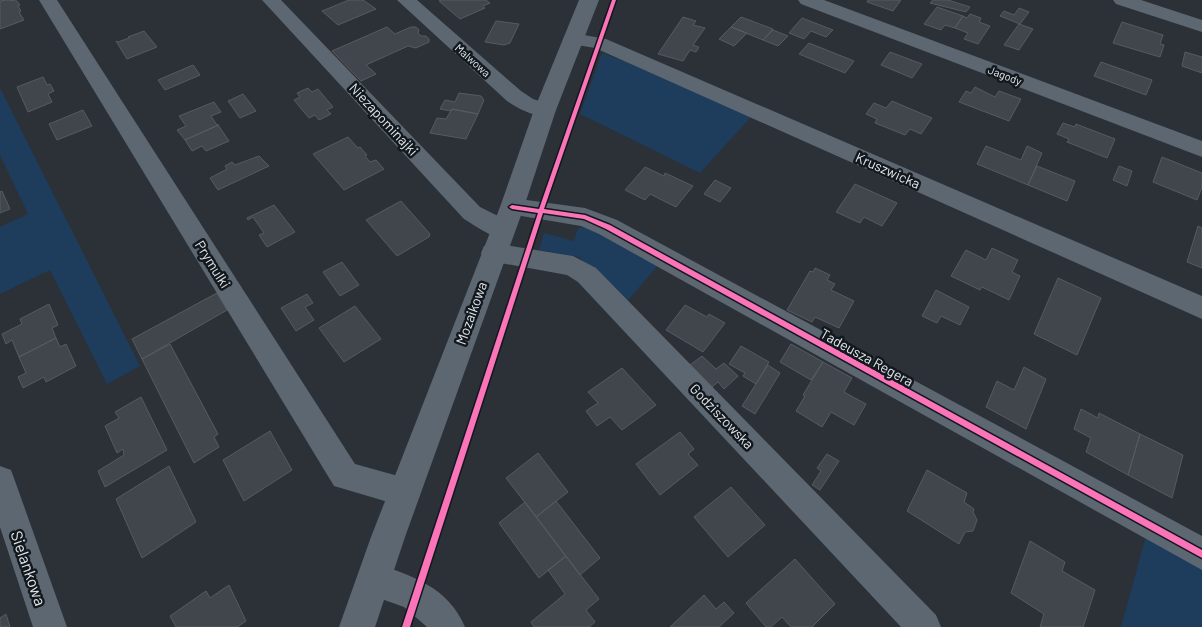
<svg xmlns="http://www.w3.org/2000/svg" width="1202" height="627" viewBox="0 0 1202 627" font-family="Barlow,sans-serif">
<style>
.green{fill:#1e3c5c}
.building{fill:#41464d;stroke:#565b60}
.lines{fill:none;stroke-linecap:round;stroke-linejoin:round}
.minor{fill:#5c6772;fill-rule:evenodd}
.tertiary{fill:#5c6772;fill-rule:evenodd}
.cycleway-casing{stroke:#13181d;stroke-width:3}
.cycleway{fill:#fb73b8;fill-rule:evenodd}
.labels{text-anchor:middle;dominant-baseline:central;stroke-width:5;stroke-linejoin:round;paint-order:stroke}
.far-street-label{font-size:11px;fill:#e1e8ef;stroke:#13181d}
.street-label{font-size:14px;fill:#e1e8ef;stroke:#13181d}
.near-street-label{font-size:16px;fill:#e1e8ef;stroke:#13181d}
</style>
<rect width="100%" height="100%" fill="#2b3137"/>
<path class="green" d="M602,53l20,7 129,57 -51,56 -120,-59z
M0,88l140,278 -33,18 -57,-114 -50,24v-67l28,-13 -28,-59z
M588,227l71,37 -35,41 -45,-48 -40,-7 5,-17 30,8 4,-13z
M1146,536l56,32v59h-81z"/>
<path class="building" d="M7,0l10,1 3,4 -2,1 3,5 -2,1 5,8 -24,9v-28z
M349,0h14l13,9 -38,16 -16,-14z
M442,0h44l4,3 -7,3 2,2 -25,11 -21,-18z
M868,0h33l-8,11 -26,-9z
M933,0h15l22,7 -4,5 -36,-9z
M937,7l26,9 -8,12 -10,-3 -4,5 -17,-6z
M1019,8l10,4 -9,12 -20,-8 4,-5 10,4z
M970,14l11,4 -2,4 11,4 -12,18 -14,-5 4,-6 -13,-5 8,-12 4,2z
M683,17l13,4 -3,4 12,3 -12,17 6,2 -3,5 -6,-2 -7,11 -25,-7z
M741,17l32,12 -10,11 -32,-13z
M802,18l31,12 -7,7 -15,-6 -7,8 -15,-6z
M496,21l23,3 -9,19 -6,2 -19,-3z
M1122,22l41,13 -3,9 4,1 -4,12 -47,-14z
M1019,24l14,5 -14,21 -15,-5z
M387,27l8,7 16,-7h5l3,3 -1,3 3,3h5l3,3v3l-13,6 -8,-2 -42,19 10,9 -15,7 -29,-30z
M731,27l16,6 -13,13 -15,-7z
M773,30l15,6 -10,10 -15,-6z
M144,31l13,16 -30,12 -11,-18 2,1 11,-4 -1,-1z
M809,43l45,18 -9,12 -46,-19z
M890,52l32,12 -10,14 -31,-13z
M1185,52l17,5v16l-20,-7z
M1101,62l51,18 -6,15 -52,-19z
M193,65l7,10 -35,15 -7,-10z
M43,77l4,8 3,-1 4,7 -6,3 4,8 -24,10 -11,-25z
M975,87l20,10 4,-6 22,8 -12,22 -50,-19 7,-11 5,2z
M308,88l4,4 6,-3 15,18 -6,3 4,4 -12,6 -4,-5 -6,3 -15,-18 6,-3 -3,-4z
M459,93l22,3 3,4 -6,14 -26,-5 -1,2 -11,-2 5,-9 10,2z
M243,94l13,17 -16,7 -12,-17z
M892,101l40,17 -11,16 -11,-5 -5,6 -30,-12 2,-4 -11,-5 8,-11 12,5z
M214,102l7,10 -10,4 6,9h2l-34,15 -8,-10 9,-4 -7,-10z
M452,109l26,5 -12,25 -36,-6 7,-15 9,1z
M83,110l9,16 -35,14 -8,-16z
M1063,123l12,4 1,-3 39,15 -8,19 -40,-16 2,-3 -12,-5z
M218,125l11,16 -23,10 -4,-5 -10,5 -7,-11z
M348,137l10,11 2,-1 7,8 -2,1 5,6 6,-2 8,9 -40,21 -31,-36z
M986,146l35,14 6,-14 15,7 -14,32 -51,-21z
M259,156l10,10 -51,24 -8,-12 17,-9 -2,-3 7,-4 3,3z
M1162,157l40,16v14l-5,13 -44,-18z
M1037,166l38,15 -8,20 -39,-16z
M1119,166l13,5 -5,15 -14,-6z
M645,167l19,9 1,-3 28,13 -17,21 -26,-13 -5,6 -20,-10z
M715,180l16,8 -11,14 -16,-8z
M855,184l42,19 -15,23 -18,-9 -4,6 -24,-11z
M2,191l8,18 -10,4v-21z
M401,201l29,33 -1,3 -32,19 -31,-36z
M274,205l21,27 -28,15 -8,-12 5,-2 -11,-16 -5,3 -1,-2z
M1198,226l4,2v40l-15,-6z
M992,248l26,12 -6,12 8,4 -11,24 -27,-13 -2,3 -29,-14 15,-26 20,10z
M342,262l17,23 -19,11 -17,-24z
M815,268l15,7 -3,5 8,4 -4,6 23,11 -15,27 -24,-11 -3,5 -25,-12 23,-39 3,1z
M1058,278l43,20 -24,57 -43,-21z
M936,290l33,17 -9,18 -19,-9 -4,7 -15,-7z
M217,293l10,17 -85,49 -10,-20z
M307,294l6,9 -8,4 9,13 -18,11 -15,-23z
M49,304l9,21 -6,3 4,10 -37,19 -7,-17 -6,4 -4,-10 20,-10 -2,-5z
M685,305l22,12 2,-3 16,9 -22,29 -37,-22z
M355,306l26,33 -37,23 -25,-34z
M56,338l4,9 6,-3 10,22 -30,16 -2,-5 -21,11 -5,-11 8,-4 -7,-16z
M170,344l48,90 -4,3 5,10 -25,16 -52,-104z
M791,344l32,18 -12,18 -31,-18z
M741,346l28,16 -13,22 -13,-8 2,-3 -16,-9z
M702,356l14,13 8,-6 14,13 -14,13 -6,-7 -10,8 -22,-22z
M823,362l29,16 -8,14 22,12 -12,21 -23,-13 -9,15 -26,-16 9,-15 -2,-1z
M768,365l12,8 -25,41 -13,-8z
M1024,367l22,12 -20,50 -40,-22 11,-26 17,9z
M622,368l34,37 -34,25 -12,-13 -13,9 -11,-15 12,-8 -10,-11z
M141,397l26,53 -62,37 -7,-16 26,-16 -1,-6 -6,4 -12,-27 14,-8 -4,-6z
M1081,409l17,9 1,-5 41,21 -12,41 -42,-23 5,-14 -17,-9z
M270,431l22,39 -48,31 -21,-41z
M680,432l14,17 -6,5 10,11 -38,30 -24,-31z
M1140,434l43,21 -11,43 -44,-23z
M538,453l30,39 -32,25 -30,-39z
M827,454l12,7 -19,29 -8,-5 9,-14 -4,-3z
M169,466l27,56 -54,36 -26,-59z
M927,470l40,23 -3,9 10,7 -1,3 4,8 -4,11 -8,1 -6,12 -52,-33z
M731,487l34,38 -37,32 -34,-40z
M556,501l44,57 -20,17 -44,-58z
M525,502l41,54 -27,22 -40,-55z
M1030,541l35,21 -3,9 33,19 -12,37h-43l4,-13 -33,-21z
M566,556l33,43 -13,11 9,12 -6,5h-55l-3,-5 34,-28 -17,-24z
M795,559l40,45 -23,23h-21l-9,-10 -11,10h-5l-20,-24z
M229,585l17,36 -9,6h-61l-6,-11 36,-25 4,7z
M704,595l12,14 8,-7 10,11 -15,14h-49z
M6,614l4,13h-10v-9z"/>
<g class="lines">
<path class="minor" d="M39,0h18l298,464 61,17 4,11 -4,11 -11,4 -71,-21z
M262,0h19l199,207 32,16 3,7 -3,7c-17,5 -34,-10 -48,-18z
M397,0h20l104,91 12,8 19,6 4,5 -4,5c-15,4 -33,-6 -45,-14z
M798,0h26l378,141v16l-401,-153z
M1113,0h28l61,20v12l-86,-28z
M573,33l33,6 596,257v23l-607,-271 -29,-5 -3,-4 3,-4z
M512,198l73,10 32,12 585,316v34l-603,-336 -18,-8 -77,-13 -4,-6 4,-6z
M493,243l80,13 23,12 340,347 5,12h-40l-323,-345 -11,-7 -83,-15 -3,-7 3,-7z
M0,466l11,4 4,11 52,146h-34l-33,-100z
M374,563c39,13 74,24 91,64h-38l-23,-20 -42,-15 -5,-12 5,-12z"/>
<path class="tertiary" d="M579,0h20l-43,110 -32,97 -119,330 -30,90h-36l32,-90 129,-330 34,-97z"/>
<g class="cycleway-casing">
<path id="cycleway" d="M612,0h4l-72,209 41,6 25,10 592,325v8l-596,-329 -22,-10 -41,-6 -133,414h-8l136,-414 -26,-4 -3,-2 3,-2 27,4z"/>
</g>
<use href="#cycleway" class="cycleway"/>
</g>
<g class="labels">
<g class="far-street-label">
<text transform="translate(473 60) rotate(42)">Malwowa</text>
<text transform="translate(1005 75) rotate(21)">Jagody</text>
</g>
<g class="street-label">
<text transform="translate(384 119) rotate(47)">Niezapominajki</text>
<text transform="translate(888 170) rotate(24)">Kruszwicka</text>
<text transform="translate(213 264) rotate(58)">Prymulki</text>
<text transform="translate(471 313) rotate(-70)">Mozaikowa</text>
<text transform="translate(867 357) rotate(29)">Tadeusza Regera</text>
<text transform="translate(722 416) rotate(46)">Godziszowska</text>
</g>
<g class="near-street-label">
<text transform="translate(29 568) rotate(71)">Sielankowa</text>
</g>
</g>
</svg>
